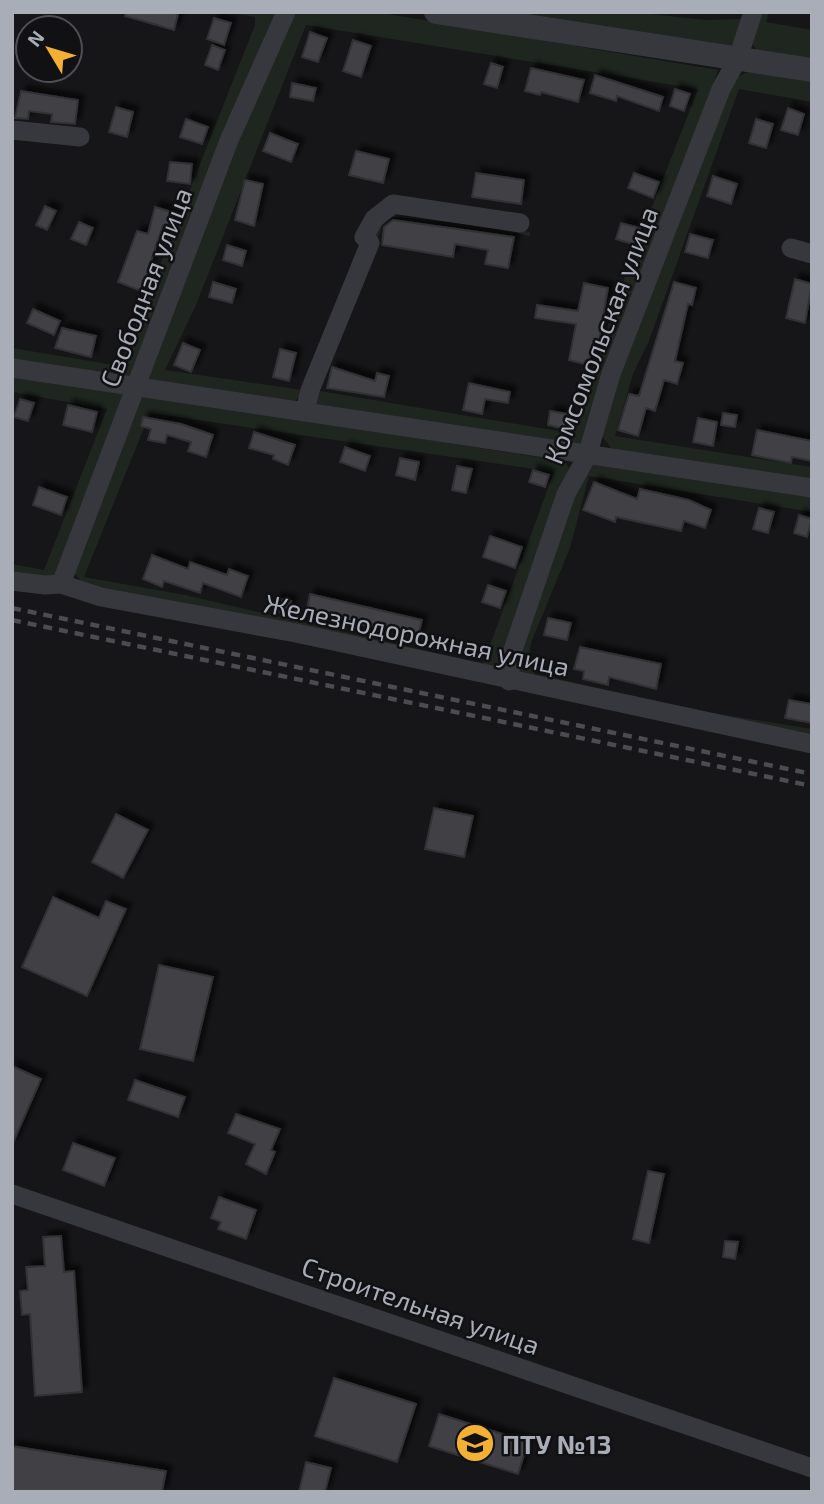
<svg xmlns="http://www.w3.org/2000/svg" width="824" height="1504" viewBox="0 0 824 1504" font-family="'Exo 2',sans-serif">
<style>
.green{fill:#1e261f;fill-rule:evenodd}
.building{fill:#404145;stroke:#303034;stroke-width:2;filter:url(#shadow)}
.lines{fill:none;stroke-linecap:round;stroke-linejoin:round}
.minor{stroke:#37383d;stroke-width:19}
.tertiary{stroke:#37383d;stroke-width:24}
.rail{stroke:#4a4c52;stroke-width:4.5;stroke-dasharray:9 7;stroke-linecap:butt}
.labels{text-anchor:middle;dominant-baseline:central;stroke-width:5;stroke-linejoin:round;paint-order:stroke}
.street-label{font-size:26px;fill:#a8adb8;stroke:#111113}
.poi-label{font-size:26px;font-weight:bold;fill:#a8adb8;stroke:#111113;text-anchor:start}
</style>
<defs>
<filter id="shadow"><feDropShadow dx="5.5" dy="-5.5" stdDeviation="2" flood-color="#0009"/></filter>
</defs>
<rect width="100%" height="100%" fill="#161618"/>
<path class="green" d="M226,12h50l-144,367 -120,-18v-13l108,18 135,-341v-8z
M295,12h81l342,58 -18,59 -101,262 -16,56 -8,2 -264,-43 30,-90 38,-94 7,-9 12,-3 132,22v4l-56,-11 -88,-9 -66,175 250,42 56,-159 72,-185 -392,-64 -110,280 -31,65 138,20 -9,13h-16l-130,-22 94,-248z
M493,12h140l72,8 36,-1 -4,30z
M761,12h8l-3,10 46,8v30l-55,-9 -5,-8z
M748,72l64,8v22l-73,-13 -90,252 -16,33 -18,62 197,31v16l-199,-32 -11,-15 5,-29 127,-329z
M12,374l118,20 -72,183h-46v-13l32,6 63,-161 -95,-17z
M138,394l425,67 6,6 -1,14 -65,191 -419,-87 -9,-11v-12zM150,413l404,59 -71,192 -298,-69 -101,-18z
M599,462l213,34v16l-223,-36 -19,72 -39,95 -2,18 6,13 177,39 100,16v9l-290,-61 -4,-11 5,-23 61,-177z"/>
<path class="building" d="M126,12h45l7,2 -4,16 -49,-14z
M214,18l17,5 -7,22 -17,-6z
M310,32l17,6 -9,24 -16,-5z
M353,40l18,6 -10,31 -18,-6z
M212,45l13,5 -7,20 -13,-5z
M491,63l12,4 -6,21 -13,-4z
M531,68l53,12 -6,22 -37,-10 -1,3 -15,-4z
M595,75l68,22 -4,14 -42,-15 -1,5 -26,-8z
M292,83l24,5 -3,13 -23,-4z
M675,89l15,5 -6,17 -14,-5z
M21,91l57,9 -3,24 -24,-2 1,-8 -23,-3 -1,8 -13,-1z
M116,107l17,5 -6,25 -18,-5z
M788,108l16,6 -6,21 -17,-5z
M186,119l22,8 -6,17 -22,-7z
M756,119l17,5 -7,24 -17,-5z
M270,133l28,11 -7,18 -28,-11z
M356,151l33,8 -6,24 -34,-8z
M170,162l22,2 -2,20 -23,-3z
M476,173l48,7 -3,24 -49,-7z
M634,173l25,9 -6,16 -25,-10z
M713,176l24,8 -6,20 -24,-8z
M245,180l18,4 -9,42 -19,-6z
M45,206l11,5 -9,19 -11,-5z
M155,207l20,6 -4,14 -8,-2 -22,66 -23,-9 19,-51 11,3z
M393,220l121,17 -6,31 -23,-4 3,-14 -33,-6 -2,13 -71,-12 2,-18z
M79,222l14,6 -7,17 -15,-6z
M621,223l19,5 -4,17 -20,-6z
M690,234l23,6 -5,18 -23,-6z
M227,245l19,6 -4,15 -19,-6z
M795,279l17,5 -7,39 -19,-5z
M213,282l23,7 -4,14 -23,-6z
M674,282l22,6 -4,17 -4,-1 -13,57 8,2 -6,21 -13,-4 -9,31 -9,-3 -8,28 -20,-6 11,-36 10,2z
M584,283l24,5 -9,52 -5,-1 -6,26 -19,-5 7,-36 -41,-6 2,-13 41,6z
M33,309l27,12 -6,14 -27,-12z
M62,328l34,8 -5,21 -36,-9z
M183,343l17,7 -9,22 -17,-7z
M280,349l16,4 -7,28 -16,-4z
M332,367l43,14 2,-8 12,3 -5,21 -57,-9z
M469,383l41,9 -2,11 -23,-4 -3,15 -19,-4z
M20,399l14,4 -6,18 -14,-4z
M68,405l29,7 -5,20 -29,-7z
M550,411l18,3 -3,15 -17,-4z
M723,413l14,2 -2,12 -14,-2z
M143,417l38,7 32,11 -7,22 -18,-6 3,-9 -24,-7 -2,8 -17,-3 3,-11 -10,-3z
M698,418l19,4 -4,24 -20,-4z
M757,430l55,11v20l-20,-4 -1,6 -39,-8z
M254,432l41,13 -7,20 -15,-6 1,-4 -25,-7z
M345,447l25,9 -5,15 -25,-9z
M400,458l19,4 -4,18 -19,-5z
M457,466l15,3 -6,24 -14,-3z
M533,470l16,5 -4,12 -16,-5z
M594,482l43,17 3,-10 49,11 22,10 -6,18 -21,-7 -3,10 -65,-14 -1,5 -32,-12z
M39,487l28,10 -6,18 -28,-10z
M759,508l15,4 -6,21 -15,-4z
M799,515l13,4 -5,18 -13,-4z
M490,536l32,11 -7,21 -32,-11z
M152,555l36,14 2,-7 37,13 2,-6 19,7 -7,21 -38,-14 -3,10 -36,-12 -2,6 -19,-8z
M488,585l18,6 -6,17 -18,-6z
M310,594l112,26 -4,16 -46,-12v3l-66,-14z
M276,598l15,3 -3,13 -15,-3z
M548,618l23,5 -4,17 -23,-5z
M580,647l81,17 -5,25 -47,-12 -1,8 -25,-6 1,-8 -10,-2z
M789,700l23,4v19l-27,-5z
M434,808l39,8 -9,41 -39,-8z
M116,814l32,16 -25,48 -31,-16z
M53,897l46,21 7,-17 20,8 -39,87 -65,-29z
M159,965l54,12 -20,84 -53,-12z
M12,1066l29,13 -29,66z
M135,1080l50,17 -7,20 -50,-17z
M236,1114l44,15 -9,21 4,2 -9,22 -20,-10 9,-20 -27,-11z
M73,1143l42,15 -11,28 -41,-16z
M648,1171l16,3 -15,69 -16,-4z
M219,1197l37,13 -10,29 -28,-10 3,-7 -10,-4z
M61,1236l3,36 10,-1 8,121 -47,4 -5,-82 -8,1 -2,-24 8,-1 -2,-23 19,-1 -2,-29z
M725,1241l13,1 -3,17 -12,-2z
M334,1378l82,26 -19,58 -82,-26z
M439,1414l89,28 -10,32 -89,-28z
M12,1446l154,25 -4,21h-150z
M306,1462l25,6 -6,24h-26z"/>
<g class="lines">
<path class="minor" d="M12,130l68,7
M791,248l21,6
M12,368l800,120
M305,411l5,-21 60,-147 -6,-6 10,-18 19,-15 127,19
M12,581l33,4 16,-1 40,13 195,36 516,111
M61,584l169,-446 56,-126
M509,681l3,-28 54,-159 21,-38 24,-82 110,-285 17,-31 15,-46
M12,1194l800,274"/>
<path class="tertiary" d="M436,12l376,58"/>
<path class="rail" d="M12,608l800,166
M12,620l800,166"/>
</g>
<defs>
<g id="school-disc" transform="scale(2.0125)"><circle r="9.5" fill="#f2b134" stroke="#111113"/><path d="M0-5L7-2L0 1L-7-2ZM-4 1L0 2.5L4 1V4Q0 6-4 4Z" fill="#111"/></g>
</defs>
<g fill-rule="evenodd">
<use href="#school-disc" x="475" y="1443"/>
</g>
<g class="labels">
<g class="street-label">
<text transform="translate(145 287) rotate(-69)">Свободная улица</text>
<text transform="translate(600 335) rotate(-69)">Комсомольская улица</text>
<text transform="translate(417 634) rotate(12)">Железнодорожная улица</text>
<text transform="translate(421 1305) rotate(19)">Строительная улица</text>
</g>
<g class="poi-label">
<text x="502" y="1443">ПТУ №13</text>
</g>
</g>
<rect width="824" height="1504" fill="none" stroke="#a8adb8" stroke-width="28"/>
<g transform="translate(49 49) rotate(308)"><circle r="33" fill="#111113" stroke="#4d4f55" stroke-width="2"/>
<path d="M0-5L12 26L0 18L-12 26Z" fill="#f2b134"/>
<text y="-10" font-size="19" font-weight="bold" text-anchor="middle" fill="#a8adb8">N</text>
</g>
</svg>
